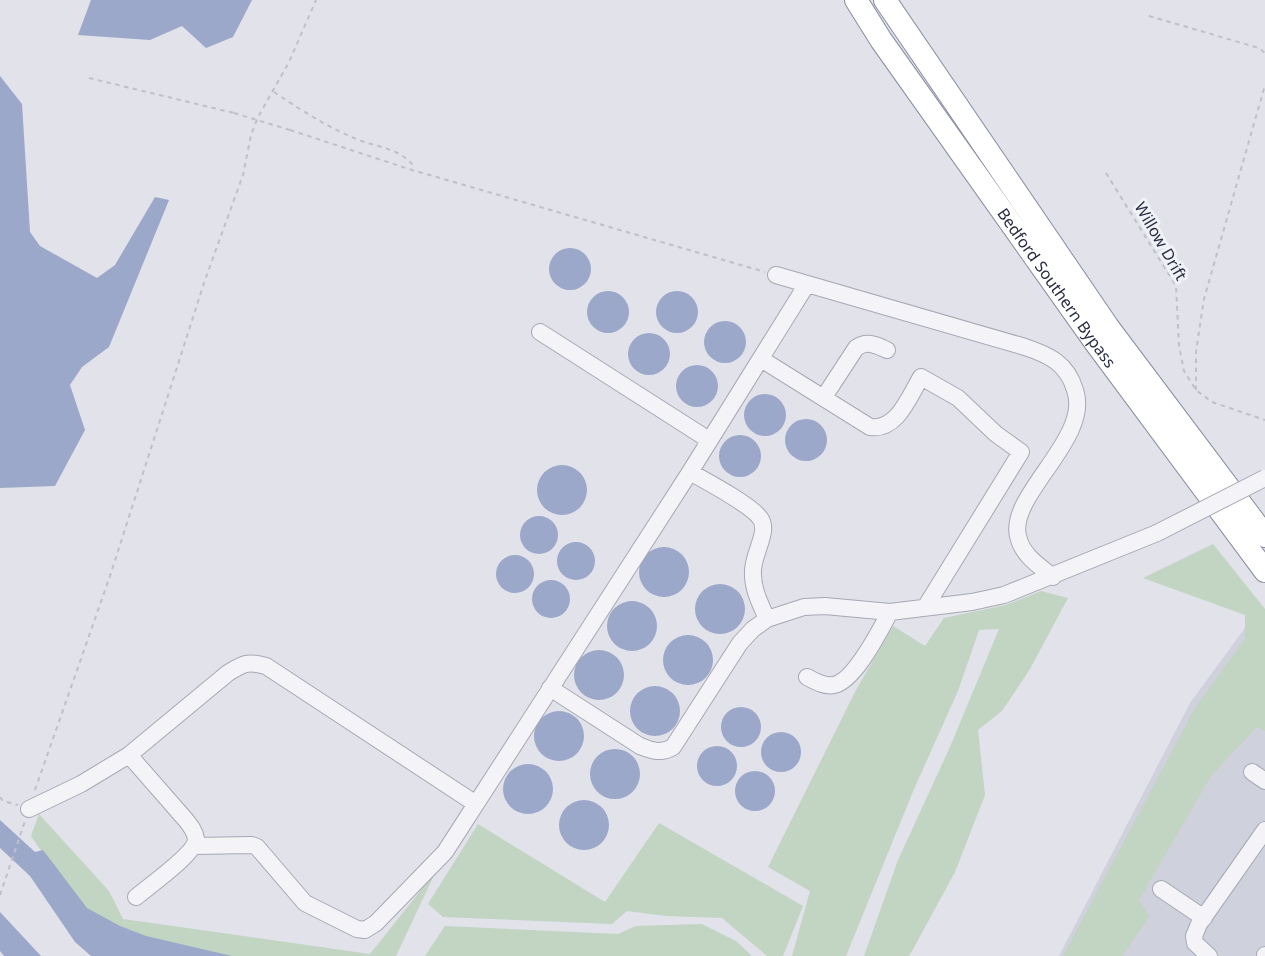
<svg xmlns="http://www.w3.org/2000/svg" width="1265" height="956" viewBox="0 0 1265 956" font-family="'Noto Sans',sans-serif">
<style>
.built{fill:#cfd1dc}
.green{fill:#c2d4c2}
.water{fill:#9ba8ca}
.lines{fill:none;stroke-linecap:round;stroke-linejoin:round}
.minor-casing{stroke:#a6a8b4;stroke-width:18}
.highway-casing{stroke:#888ca1;stroke-width:24}
.path{stroke:#bfc0c9;stroke-width:2;stroke-dasharray:4.5 4.5;stroke-linecap:butt}
.minor{stroke:#f4f4f8;stroke-width:16}
.highway{stroke:#fff;stroke-width:22}
.minor-bridge-casing{stroke:#a6a8b4;stroke-width:18;stroke-linecap:butt}
.path-bridge{stroke:#bfc0c9;stroke-width:2;stroke-dasharray:4.5 4.5;stroke-linecap:butt}
.minor-bridge{stroke:#f4f4f8;stroke-width:16}
.labels{text-anchor:middle;dominant-baseline:central;stroke-width:6;stroke-linejoin:round;paint-order:stroke}
.street-label{font-size:16px;fill:#292c42;stroke:#f0f2f7}
</style>
<rect width="100%" height="100%" fill="#e1e2ea"/>
<path class="built" d="M1247,625l18,26v305h-206l131,-253z"/>
<path class="green" d="M1213,544l52,65v122l-8,-4 -46,49 -72,124 10,17 -27,39h-59l132,-248 50,-69v-24l-102,-37z
M1041,591l27,7 -38,71 -28,42 -24,19 7,65 -30,77 -43,79 -3,5h-45l34,-96 52,-113 49,-118 -20,1 -21,61 -44,98 -68,167h-54l18,-65 -42,-24 88,-177 37,-64 32,20 19,-28 62,-13z
M39,814l70,77 14,28 247,35 66,-83 -40,85h-267l-20,-6 -78,-114z
M659,823l144,83 -20,50h-16l-45,-38 -56,-2 -39,-5 -15,13 -169,-7 -15,-13 50,-80 127,78z
M702,924l34,17 16,15h-327l20,-30 173,8 18,-8z"/>
<path class="water" d="M91,0h161l-19,37 -27,11 -24,-22 -32,14 -72,-5z
M0,76l22,28 8,128 10,14 57,32 18,-13 40,-68 14,3 -60,147 -27,20 -12,18 15,45 -30,56 -55,2z
M549 269a21 21 0 1 1 42 0a21 21 0 1 1-42 0Z
M656 312a21 21 0 1 1 42 0a21 21 0 1 1-42 0Z
M587 312a21 21 0 1 1 42 0a21 21 0 1 1-42 0Z
M704 342a21 21 0 1 1 42 0a21 21 0 1 1-42 0Z
M628 354a21 21 0 1 1 42 0a21 21 0 1 1-42 0Z
M676 386a21 21 0 1 1 42 0a21 21 0 1 1-42 0Z
M744 415a21 21 0 1 1 42 0a21 21 0 1 1-42 0Z
M785 440a21 21 0 1 1 42 0a21 21 0 1 1-42 0Z
M719 456a21 21 0 1 1 42 0a21 21 0 1 1-42 0Z
M537 490a25 25 0 1 1 50 0a25 25 0 1 1-50 0Z
M520 535a19 19 0 1 1 38 0a19 19 0 1 1-38 0Z
M557 561a19 19 0 1 1 38 0a19 19 0 1 1-38 0Z
M639 572a25 25 0 1 1 50 0a25 25 0 1 1-50 0Z
M496 574a19 19 0 1 1 38 0a19 19 0 1 1-38 0Z
M532 599a19 19 0 1 1 38 0a19 19 0 1 1-38 0Z
M695 609a25 25 0 1 1 50 0a25 25 0 1 1-50 0Z
M607 626a25 25 0 1 1 50 0a25 25 0 1 1-50 0Z
M663 660a25 25 0 1 1 50 0a25 25 0 1 1-50 0Z
M574 675a25 25 0 1 1 50 0a25 25 0 1 1-50 0Z
M630 711a25 25 0 1 1 50 0a25 25 0 1 1-50 0Z
M721 727a20 20 0 1 1 40 0a20 20 0 1 1-40 0Z
M534 736a25 25 0 1 1 50 0a25 25 0 1 1-50 0Z
M761 752a20 20 0 1 1 40 0a20 20 0 1 1-40 0Z
M697 766a20 20 0 1 1 40 0a20 20 0 1 1-40 0Z
M590 774a25 25 0 1 1 50 0a25 25 0 1 1-50 0Z
M503 789a25 25 0 1 1 50 0a25 25 0 1 1-50 0Z
M735 791a20 20 0 1 1 40 0a20 20 0 1 1-40 0Z
M559 825a25 25 0 1 1 50 0a25 25 0 1 1-50 0Z
M0,820l35,32 8,-2 44,58 33,18 26,10 86,20h-141l-16,-14 -45,-66 -30,-28z
M0,912l41,44h-37l-4,-5z"/>
<g class="lines">
<g class="minor-casing">
<path id="minor" d="M776,275l249,72c24,8 42,16 50,43 17,48 -67,105 -57,146 4,19 20,29 35,41
M540,332l169,108
M761,359l109,68c27,4 39,-30 51,-50l37,21 38,36 25,18 -95,154
M824,397l32,-49c11,-8 20,-3 31,2
M690,472c16,9 61,33 70,46 10,13 -7,35 -7,53 -1,17 7,32 14,48
M807,677c8,4 17,10 27,8 21,-4 46,-55 56,-73
M550,688l90,58c13,5 21,8 33,1l67,-104 13,-14 14,-10 37,-12 21,-1 65,6 82,-10 32,-7 153,-62
M129,755l56,64c5,6 10,12 11,20 0,14 -48,48 -60,58
M1252,772l13,9
M29,809l52,-25 48,-29 99,-82c16,-10 20,-12 38,-7l210,138
M194,846l58,-1 5,2 48,56 52,26 8,1 11,-7 69,-71 245,-380 117,-188
M1161,889l43,29
M1209,956l-14,-13 -1,-7 5,-12 66,-94
M1265,956v-1"/>
</g>
<g class="highway-casing">
<g id="highway">
<path id="s1" d="M856,0l25,40 214,302 170,229"/>
<path d="M885,0l223,327 157,209"/>
</g>
</g>
<path class="path" d="M1149,16l110,32 6,5
M89,78l145,35
M274,92c25,17 52,34 80,46 20,9 43,9 58,26v5
M290,130l122,40 353,102
M1106,173l70,113 3,59 5,26 12,19 16,12 53,18
M1196,390v-39l8,-52 61,-214
M35,790l75,-214 95,-296 38,-105 8,-40 7,-18 31,-55 27,-62
M0,797l3,4 15,4
M0,895l25,-74"/>
<use href="#minor" class="minor"/>
<use href="#highway" class="highway"/>
<g class="minor-bridge-casing">
<path id="minor-bridge" d="M1157,533l108,-55"/>
</g>
<path class="path-bridge" d="M234,113l56,17"/>
<use href="#minor-bridge" class="minor-bridge"/>
</g>
<g class="labels">
<g class="street-label">
<text transform="translate(1161 241) rotate(60)">Willow Drift</text>
<text stroke="none"><textPath href="#s1" startOffset="351">Bedford Southern Bypass</textPath></text>
</g>
</g>
</svg>
